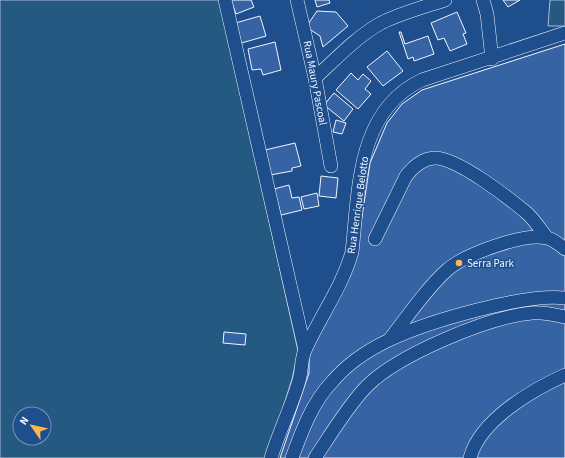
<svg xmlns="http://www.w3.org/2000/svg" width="565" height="458" viewBox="0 0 565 458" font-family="'Source Sans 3',sans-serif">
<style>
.green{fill:#245a82;stroke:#a8bbd7;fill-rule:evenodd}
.building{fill:#3563a3;stroke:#f2f6ff}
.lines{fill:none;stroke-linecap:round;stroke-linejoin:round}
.minor-casing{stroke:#f2f6ff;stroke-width:14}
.minor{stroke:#1f4e8c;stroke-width:13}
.poi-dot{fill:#ffb74d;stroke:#1f4e8c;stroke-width:1.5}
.labels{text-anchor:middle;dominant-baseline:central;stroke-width:3;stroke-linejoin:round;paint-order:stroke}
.street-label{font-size:11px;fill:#f2f6ff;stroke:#1f4e8c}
.poi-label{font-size:11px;fill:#f2f6ff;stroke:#1f4e8c;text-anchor:start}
</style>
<rect width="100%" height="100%" fill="#1f4e8c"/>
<path class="green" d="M0,0h220l78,351 -6,28 -25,79h-267zM20,414h24v24h-24z
M550,0h15v26h-17z"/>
<path class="building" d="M231,0h20l3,7 -18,7z
M315,0h14l1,3 -13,4z
M503,0h17l-12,7z
M317,11l19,1 12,14 -25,21 -3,-11 -14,-9z
M457,12l9,21 -3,1 4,10 -17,7 -6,-13 -6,2 -7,-17z
M260,16l6,20 -28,8 -6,-20z
M399,32h2l4,12 23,-8 6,18 -20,7 -1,-4 -5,2z
M275,42l6,28 -18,5 -2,-6 -9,1 -4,-21z
M565,44v414h-285l29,-85v-22l41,-75 7,-26 13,-87 17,-40 15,-19 20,-14z
M387,51l16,20 -20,15 -16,-19z
M351,73l7,7 5,-6 8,7 -6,8 6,5 -13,15 -22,-19z
M334,93l19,16 -9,12 -20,-16z
M336,120l10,3 -4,11 -9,-2z
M295,143l6,23 -9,2v3l-22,4 -5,-25z
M321,176l17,2 -2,20 -17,-2z
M289,185l3,13 7,-1 3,13 -21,5 -7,-26z
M317,193l2,13 -15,3 -3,-12z
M224,332l22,2 -1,11 -22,-2z"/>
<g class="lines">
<g class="minor-casing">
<path id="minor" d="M225,0l80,350
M297,0l18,78 16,88
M483,0l4,14 5,45
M315,78c21,-19 41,-41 66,-55 20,-10 43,-16 64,-23
M375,239l31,-63c7,-9 16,-17 28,-18 23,-1 76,41 94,56 7,7 13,16 19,24
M390,339c18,-23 35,-49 57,-69 17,-15 77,-38 100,-32 6,1 13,7 18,11
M271,458c8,-27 22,-54 29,-81 2,-9 1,-20 6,-29 15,-33 36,-61 46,-96 7,-61 4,-141 70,-172l143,-47
M292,458c9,-25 20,-55 39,-75 15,-18 37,-33 58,-43 37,-18 136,-47 176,-42
M315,458c14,-21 34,-54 52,-72 31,-31 121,-69 165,-73 11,-1 23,2 33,4
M470,458c10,-38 62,-68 95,-83"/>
</g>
<use href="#minor" class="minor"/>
</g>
<circle class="poi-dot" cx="459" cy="263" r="4"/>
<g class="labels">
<g class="street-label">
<text transform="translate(315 83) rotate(79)">Rua Maury Pascoal</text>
<text transform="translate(358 205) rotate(-82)">Rua Henrique Belotto</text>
</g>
<g class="poi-label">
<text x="467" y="263">Serra Park</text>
</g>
</g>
<g transform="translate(32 426) rotate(304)"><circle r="19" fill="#1f4e8c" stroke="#7391ba"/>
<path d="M0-3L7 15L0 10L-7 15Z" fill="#ffb74d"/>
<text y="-6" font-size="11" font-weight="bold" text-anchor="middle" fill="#f2f6ff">N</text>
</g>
</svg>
